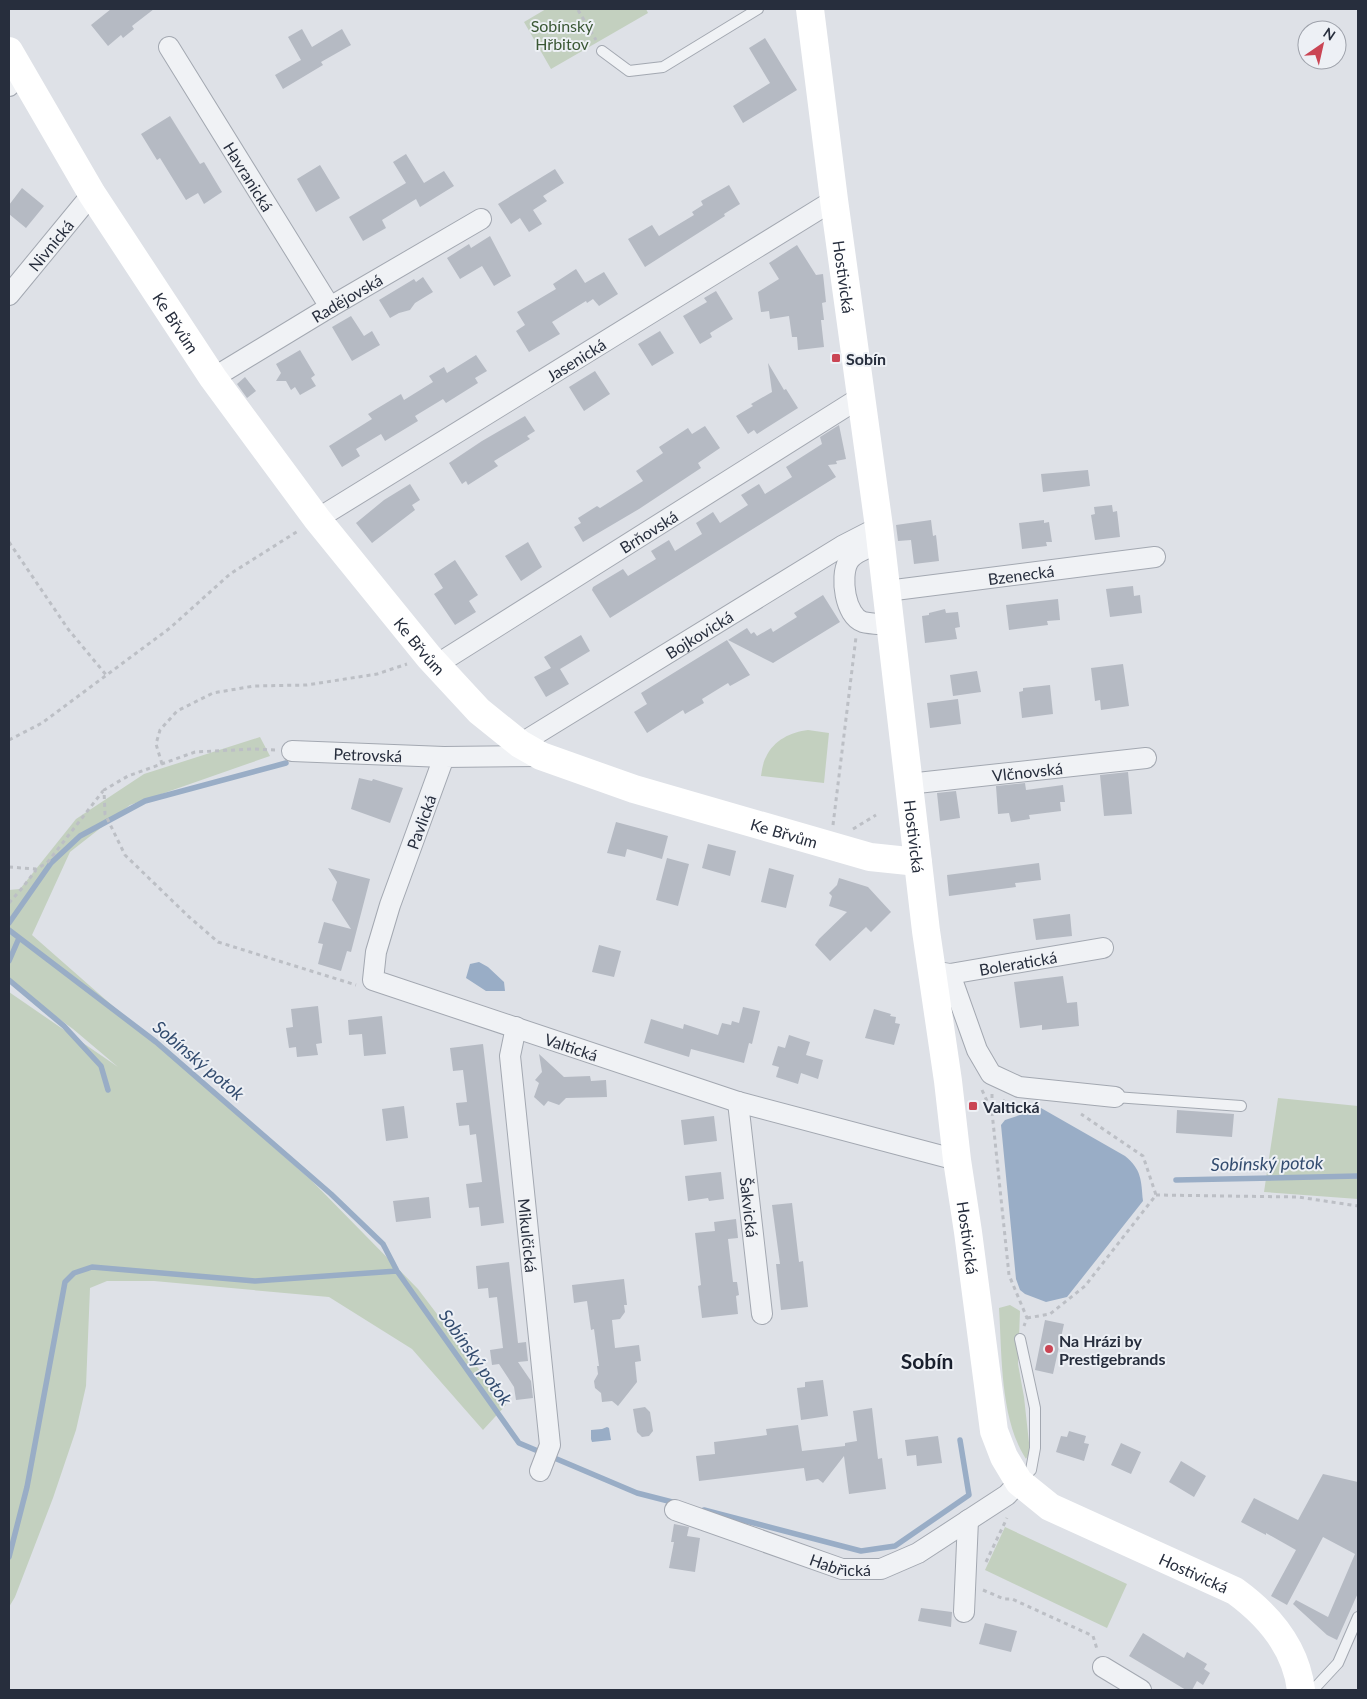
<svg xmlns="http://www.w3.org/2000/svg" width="1367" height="1699" viewBox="0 0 1367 1699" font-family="Lato,sans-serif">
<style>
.green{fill:#c3d0bf}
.water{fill:#99adc6}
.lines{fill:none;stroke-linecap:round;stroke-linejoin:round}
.stream{stroke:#99adc6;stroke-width:5.5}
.building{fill:#b5bac3}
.lane-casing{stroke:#a3a8b1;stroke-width:12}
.street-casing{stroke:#a3a8b1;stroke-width:22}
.path{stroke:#bcbfc5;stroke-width:3;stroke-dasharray:4 4;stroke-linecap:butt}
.lane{stroke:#f0f2f5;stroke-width:10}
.street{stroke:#f0f2f5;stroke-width:20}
.secondary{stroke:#fff;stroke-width:28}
.poi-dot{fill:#ca4554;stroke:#edf0f5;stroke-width:2}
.labels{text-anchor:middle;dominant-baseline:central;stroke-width:4;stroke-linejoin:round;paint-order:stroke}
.park-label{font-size:16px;fill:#3b5835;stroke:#edf0f5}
.street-label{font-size:16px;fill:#272e3d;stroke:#edf0f5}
.poi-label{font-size:16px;font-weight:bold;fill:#272e3d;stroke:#edf0f5;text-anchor:start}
.water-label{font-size:18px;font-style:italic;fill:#334c6f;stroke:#edf0f5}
.district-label{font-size:21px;font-weight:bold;fill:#1a202e;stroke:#edf0f5}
</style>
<rect width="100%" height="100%" fill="#dee1e7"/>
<path class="green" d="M546,9h100l2,4 -97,56 -27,-47z
M808,730l21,3 -5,50 -63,-7c1,-6 2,-14 5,-19 8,-17 25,-25 42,-27z
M260,737l10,19 -140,49 -60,47 -38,83 280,246 106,108 88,116 -23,25 -71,-81 -83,-52 -175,-16h-47l-17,7 -4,98 -10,44 -23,68 -38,99 -6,10v-615l109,75 -45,-38 -64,-47v-92l11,-1 56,-70 68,-45z
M1278,1098l80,8v93l-94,-7z
M1010,1305l10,6 -2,53 6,33 6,55 -4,7c-26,-40 -24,-104 -27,-151z
M1005,1527l122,57 -20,44 -122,-58z"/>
<path class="water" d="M479,962l9,5 16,15 1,9h-19l-20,-13 4,-14z
M1041,1108l84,48c17,14 16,24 18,45l-76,96 -21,5 -21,-8 -5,-4 -4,-11 -15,-154 4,-5z
M607,1427l2,1 2,12 -19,2 -1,-3v-9l11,-1z"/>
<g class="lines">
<path class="stream" d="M9,923l42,-60 29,-27 65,-35 141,-38
M9,930l147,112 175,152 52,50 14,27 122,172 118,50 39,10
M9,961l10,-23
M9,980l55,46 37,40 7,24
M1176,1180l182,-4
M704,1510l157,41 34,-5 74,-51 -9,-55
M9,1557l18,-70 38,-205 9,-9 18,-6 163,14 142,-10"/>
</g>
<path class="building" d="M111,9h43l-22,17 2,3 -11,9 -2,-3 -13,11 -17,-21z
M302,29l10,18 30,-18 9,16 -30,17 2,3 -40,24 -8,-14 26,-15 -13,-23z
M765,38l32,52 -54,33 -10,-17 37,-23 -21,-35z
M170,116l30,48 4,-2 18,30 -18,12 -6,-11 -12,7 -26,-42 -3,2 -16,-26z
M406,154l18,29 20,-12 10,15 -34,21 -4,-8 -34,21 4,8 -23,13 -14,-24 57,-34 -13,-21z
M320,165l20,33 -24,14 -19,-33z
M555,169l9,14 -21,13 4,5 -14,9 9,14 -13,8 -9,-14 -9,6 -13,-20z
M729,185l11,19 -16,10 1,2 -80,51 -17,-28 24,-14 7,11 35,-21 -2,-3 11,-7 -2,-4z
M22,188l22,18 -18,22 -17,-14v-9z
M490,236l21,40 -17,10 -12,-20 -22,13 -13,-21 22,-14 2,4z
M797,245l19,30 7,-1 3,28 -4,1 2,17h-3l3,27 -26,3 -1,-13h-5l-3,-21 -19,3 -1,-8 -8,1 -3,-20 21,-13 -10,-16z
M576,269l9,14 19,-11 14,22 -19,12 -6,-7 -6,4 -1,-2 -34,21 8,12 -31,18 -13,-21 9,-6 -8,-13 39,-23 -3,-5z
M423,277l10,15 -18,11 -5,7 -11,3 -9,5 -11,-18 35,-21 2,3z
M716,291l17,28 -23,14 2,4 -12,7 -17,-28 24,-14 -3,-4z
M351,316l13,20 8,-5 8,14 -28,16 -20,-34z
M660,331l14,22 -22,13 -14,-22z
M300,350l15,25 -4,3 5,8 -16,9 -5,-8 -4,3 -5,-9h-10l5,-8 -5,-9z
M476,355l11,16 -12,7 3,5 -32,20 -3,-4 -28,17 3,5 -33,20 -4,-7 -25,15 4,7 -18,11 -13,-21 43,-27 -4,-5 33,-20 3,6 29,-18 -4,-6 15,-9 3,6z
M768,363l16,27 2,-1 12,19 -41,26 -3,-4 -6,4 -12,-18 17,-10 -2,-2 21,-12z
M595,371l15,23 -26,17 -15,-24z
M245,377l11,14 -9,7 -10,-14z
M525,416l10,15 -8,5 3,3 -36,22 4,5 -30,19 -2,-4 -4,3 -13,-21 33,-22z
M839,425l7,34 -10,2 1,3 -9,1 8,12 -226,141 -18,-28 1,-3 30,-18 5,7 28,-17 -5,-8 18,-11 6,11 27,-17 -6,-11 17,-11 7,11 28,-18 -7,-10 18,-11 6,10 27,-17 -6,-10 36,-23 -2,-7z
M705,426l15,22 -22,15 3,5 -62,41 -56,33 -9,-15 7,-4 -3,-5 19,-12 3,2 43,-27 -7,-10 27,-18 -4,-6 29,-19 4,6z
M1088,470l2,16 -47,6 -2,-18z
M410,484l10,16 -8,5 3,5 -43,33 -16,-20 28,-23z
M1112,505l1,7 4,-1 3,26 -25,3 -4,-25 4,-1 -1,-7z
M931,520l2,16 3,-1 3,26 -25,3 -3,-24 -13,1 -2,-16z
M1044,520v3l5,-1 3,20h-6l1,4 -25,3 -3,-26z
M528,542l14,25 -21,14 -16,-25z
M455,560l23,35 -9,6 7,11 -21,13 -21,-31 9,-6 -9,-14z
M1133,586l1,10 6,-1 2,18 -32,4 -4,-28z
M823,595l17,27 -67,41 -45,-23 19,-12 4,6 3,-2 3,4 14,-8 2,4 24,-15 -3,-4z
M1058,599l2,21 -13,1 1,4 -39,5 -3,-25z
M945,609l1,4 12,-1 2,15 -5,1 2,11 -32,4 -3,-27 7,-1v-2z
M581,635l9,16 -30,18 9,15 -23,13 -12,-20 17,-9 -7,-11z
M727,640l23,35 -20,11 -2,-3 -26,16 2,4 -19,11 -2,-4 -36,23 -13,-21 13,-8 -6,-11z
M1123,664l6,42 -28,4 -1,-10 -5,1 -4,-33z
M977,671l4,21 -28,4 -3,-21z
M1050,685l3,29 -31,4 -3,-26 4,-1v-3z
M958,699l3,25 -31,4 -3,-25z
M1128,772l4,42 -28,2 -4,-41z
M359,778l13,3 1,-2 30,9 -13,35 -39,-14z
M1025,783l1,7 37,-5 2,17h-5l1,9 -32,4 1,4 -19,3 -2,-9 -11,1 -2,-28z
M956,791l4,27 -20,3 -3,-28z
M616,822l52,14 -6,23 -35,-10 -2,8 -18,-4z
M708,844l28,7 -6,25 -28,-8z
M667,858l22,6 -11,42 -22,-6z
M1039,863l2,17 -26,3 1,4 -67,9 -2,-21z
M328,868l42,11 -19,73 -4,-1 -6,20 -23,-7 5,-20 -5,-1 6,-21 27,7 -19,-29 5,-18z
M769,868l25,7 -8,33 -25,-6z
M839,878l29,9 23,25 -20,20 -5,-5 -36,34 -15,-16 4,-6 28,-27 -18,-6 3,-10 -3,-3 8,-8z
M1070,914l2,22 -36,4 -3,-21z
M599,945l22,6 -7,26 -22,-5z
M1063,976l4,27 10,-1 2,24 -37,4v-5l-22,3 -6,-46z
M318,1006l4,37 -6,1 2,11 -21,2 -1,-10 -7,1 -3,-20 7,-1 -2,-18z
M743,1007l17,4 -8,33 -3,-1 -5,20 -53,-14 -2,8 -45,-14 7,-24 32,10 1,-5 34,11 4,-12 9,2 1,-4 7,2z
M874,1009l17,5 -1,2 6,1 -1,6 5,1 -6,21 -29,-7z
M382,1016l4,38 -22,2 -2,-22 -13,1 -1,-15z
M789,1035l21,7 -4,13 17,5 -5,19 -17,-6 -3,11 -22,-7 3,-10 -7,-2 6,-19 7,2z
M483,1044l21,179 -23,3 -2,-19 -10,1 -3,-24 16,-2 -6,-48 -6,1 -1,-10 -10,1 -3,-23 11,-1 -4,-32 -10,1 -3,-23z
M539,1054l25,23 26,-1 1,5 15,-1 1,17 -41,1 -7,7 -11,-4 -4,5 -10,-9 5,-14 -4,-3 7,-8z
M404,1106l4,32 -22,3 -4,-32z
M1177,1110l57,4 -2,23 -56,-4z
M714,1116l3,25 -33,4 -3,-25z
M721,1172l3,27 -15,2 -1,-3 -20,3 -3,-25z
M429,1197l2,21 -35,4 -3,-21z
M792,1203l7,59 4,-1 5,46 -27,3 -5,-46h4l-8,-59z
M736,1219l2,19 -10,1 5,43h4l2,13 -3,1 2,18 -36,4 -4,-32 3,-1 -6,-52 20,-2 -1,-9z
M509,1262l9,81 8,-1 2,19 -10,1 13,19 2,17 -17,2 -2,-13 -15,-23 -7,1 -2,-15 13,-2 -6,-51 -8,1 -1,-10 -10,1 -2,-23z
M624,1279l3,26h-3l1,7 -5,7 -8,1 3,28 24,-3 2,16 -6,1 2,20 -19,24 -6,-5 -10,1 -1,-9 -6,-5 -1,-7 4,-7 -1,-8h2l-5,-37 -3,1 -4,-29 -13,2 -2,-18z
M1045,1320l19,4 -11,50 -18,-4z
M823,1380l5,36 -27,4 -4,-32 8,-1v-5z
M645,1407l5,5 3,19 -4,5 -7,1 -5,-5 -4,-23z
M872,1408l6,51 4,-1 4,31 -37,5 -5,-38 -21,27 -5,-4 -12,2 -2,-13 -105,13 -3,-25 19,-2 -1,-12 53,-7 -1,-6 32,-4 4,26 43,-5v-3l12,-2 -4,-30z
M1069,1431l17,5 -2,7 5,1 -5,17 -28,-9 5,-16 6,1z
M938,1436l4,27 -25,3 -1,-11 -9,1 -2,-16z
M1121,1443l20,9 -10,22 -20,-9z
M1181,1461l25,15 -12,21 -25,-15z
M1323,1474l35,8v111l-21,47 -10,-5 -34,-31 3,-4 32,17 27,-63 -32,-17 -36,68 -16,-9 25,-46 -30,-17v2l-25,-13 13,-24 44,22z
M674,1524l15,3 -2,9 13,2 -5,34 -26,-4 5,-26h-3z
M921,1608l31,4 -1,15 -33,-6z
M985,1623l32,8 -6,21 -32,-8z
M1143,1633l41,25 3,-6 20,12 -3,5 6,4 -7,12 -6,-4 -5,9h-6l-57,-34z"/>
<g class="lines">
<g class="lane-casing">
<path id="lane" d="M602,51l27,20 34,-4 95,-58
M1115,1097l126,9
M1020,1481l11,-11 4,-22v-40l-15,-69
M1313,1690l25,-27 20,-46"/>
</g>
<g class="street-casing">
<g id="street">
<path id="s1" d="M169,47l161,260"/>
<path d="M9,86l12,-14"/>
<path id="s2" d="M9,295l83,-101"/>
<path id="s3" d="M213,378l117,-71 151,-88"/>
<path id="s4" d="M317,519l517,-319"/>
<path d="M881,544c-11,3 -27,7 -33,18 -8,15 -3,54 15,60 8,2 19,2 27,3"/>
<path id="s5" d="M887,591l268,-34"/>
<path id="s6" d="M436,665l425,-268"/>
<path id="s7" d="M520,744l322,-198 37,-19"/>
<path id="s8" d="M292,751l152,6"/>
<path id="s9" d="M541,756l-97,1 -54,148 -14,47 -3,28 365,122 219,58"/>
<path id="s10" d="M908,784l238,-26"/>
<path id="s11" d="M937,972l13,2 153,-26"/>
<path d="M950,974l27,76 14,24 28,13 96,10"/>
<path id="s12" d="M516,1027l-6,29 40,389 -10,26"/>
<path id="s13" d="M738,1102l24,212"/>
<path id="s14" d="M675,1510l167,59h39l37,-16 89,-58 12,-13"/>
<path d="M964,1612l4,-92"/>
<path d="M1103,1667l38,23"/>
</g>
</g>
<path class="path" d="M578,10l18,30
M9,542l59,87 39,47
M9,740l33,-17 128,-95 60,-54 68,-43
M275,750l-22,-1 -58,3 -67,24 -24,14 1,24 20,41 63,61 30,26 138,43
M162,764l-6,-20 4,-14 17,-19 36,-18 41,-7 53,-1 70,-11 30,-10
M833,825l23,-188
M853,829l23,-14
M9,867l27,2 11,-6 56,-72
M9,903l14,-16 13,-17
M982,1090l10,22 17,163 18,43 -3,8
M992,1094v18l13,-12
M1156,1195l142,2 60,9
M1027,1318l23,-4 35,-28 71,-91 -13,-39 -62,-42
M986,1562l21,-44
M983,1590l21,9h8l81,37 4,13"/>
<use href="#lane" class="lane"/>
<use href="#street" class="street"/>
<g class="secondary">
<path id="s15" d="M810,9l24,191 45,327 47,404 22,150 9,79 11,72 26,199 10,26 15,25 31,25 185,84c33,24 61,57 66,99"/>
<path id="s16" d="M9,51l83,143 121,184 104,141 112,138 50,54 41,33 21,12 93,33 236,68 48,5"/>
</g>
</g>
<g class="poi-dot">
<rect x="831" y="353" width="10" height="10" rx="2.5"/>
<rect x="968" y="1101" width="10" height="10" rx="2.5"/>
<circle cx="1049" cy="1349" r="5"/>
</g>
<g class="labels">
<g class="park-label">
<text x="562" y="25">Sobínský<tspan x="562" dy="18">Hřbitov</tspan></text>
</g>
<g class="street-label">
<text stroke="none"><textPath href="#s1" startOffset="152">Havranická</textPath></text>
<text stroke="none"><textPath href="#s2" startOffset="65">Nivnická</textPath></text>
<text stroke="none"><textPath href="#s15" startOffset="270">Hostivická</textPath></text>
<text stroke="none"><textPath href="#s3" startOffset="156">Radějovská</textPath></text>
<text stroke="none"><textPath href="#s16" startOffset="319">Ke Břvům</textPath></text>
<text stroke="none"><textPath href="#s4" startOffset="304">Jasenická</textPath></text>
<text stroke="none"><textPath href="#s6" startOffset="251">Brňovská</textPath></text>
<text stroke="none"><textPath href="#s5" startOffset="135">Bzenecká</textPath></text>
<text stroke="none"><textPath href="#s7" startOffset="210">Bojkovická</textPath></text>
<text stroke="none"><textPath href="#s16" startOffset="724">Ke Břvům</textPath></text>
<text stroke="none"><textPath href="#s8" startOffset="76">Petrovská</textPath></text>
<text stroke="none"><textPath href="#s10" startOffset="120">Vlčnovská</textPath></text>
<text transform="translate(421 822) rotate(-70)">Pavlická</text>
<text stroke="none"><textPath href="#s16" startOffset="1144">Ke Břvům</textPath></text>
<text stroke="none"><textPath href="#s15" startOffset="834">Hostivická</textPath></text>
<text stroke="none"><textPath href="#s11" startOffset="82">Boleratická</textPath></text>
<text stroke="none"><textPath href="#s9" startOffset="541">Valtická</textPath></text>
<text stroke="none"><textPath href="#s13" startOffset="106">Šakvická</textPath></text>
<text stroke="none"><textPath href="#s12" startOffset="210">Mikulčická</textPath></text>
<text stroke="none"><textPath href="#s15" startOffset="1239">Hostivická</textPath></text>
<text stroke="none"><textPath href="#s14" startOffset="175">Habřická</textPath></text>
<text stroke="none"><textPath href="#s15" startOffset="1689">Hostivická</textPath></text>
</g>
<g class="poi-label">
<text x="846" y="358">Sobín</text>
<text x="983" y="1106">Valtická</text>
<text x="1059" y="1340">Na Hrázi by<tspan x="1059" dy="18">Prestigebrands</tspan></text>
</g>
<g class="water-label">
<text transform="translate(199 1060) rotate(40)">Sobínský potok</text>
<text transform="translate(1267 1163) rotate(-1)">Sobínský potok</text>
<text transform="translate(476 1357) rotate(55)">Sobínský potok</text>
</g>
<g class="district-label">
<text x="927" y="1360">Sobín</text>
</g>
</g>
<rect width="1367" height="1699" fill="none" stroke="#272e3d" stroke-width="20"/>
<g transform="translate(1322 45) rotate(34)"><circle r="24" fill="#edf0f5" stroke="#9ea2ab"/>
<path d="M0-4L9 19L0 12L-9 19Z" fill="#ca4554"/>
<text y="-8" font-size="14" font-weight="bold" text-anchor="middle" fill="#272e3d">N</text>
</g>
</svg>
